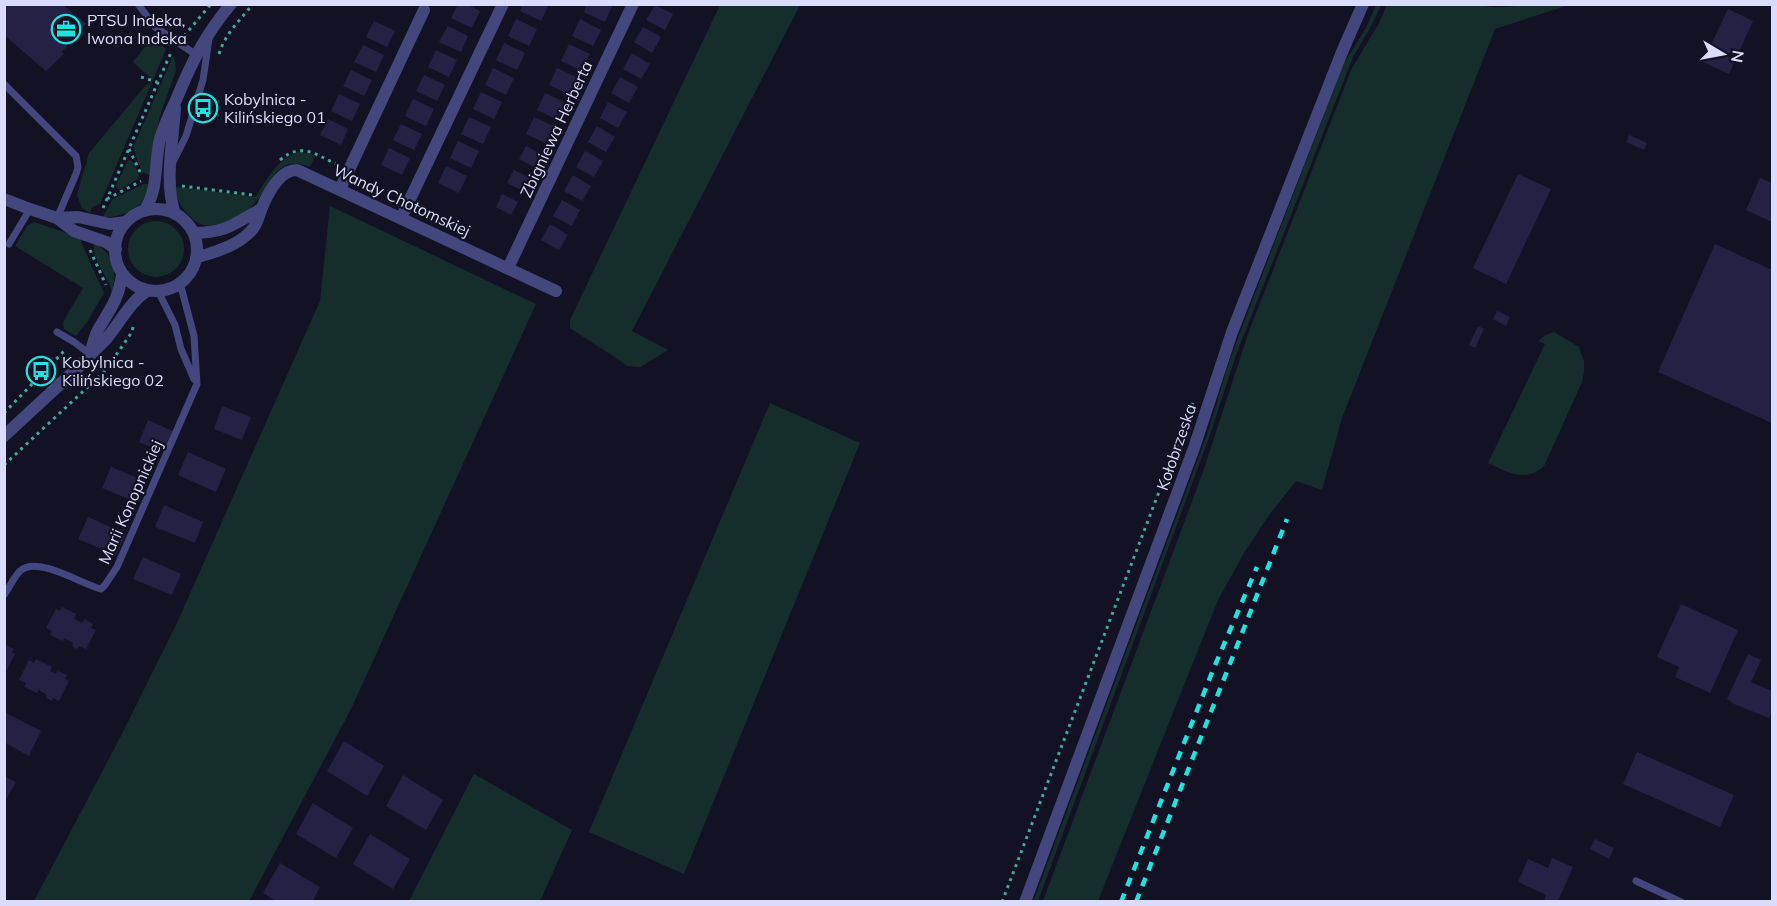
<svg xmlns="http://www.w3.org/2000/svg" width="1777" height="906" viewBox="0 0 1777 906" font-family="Mulish,sans-serif">
<style>
.green{fill:#162e2b}
.building{fill:#242144}
.lines{fill:none;stroke-linecap:round;stroke-linejoin:round}
.path{stroke:#3faa98;stroke-width:3;stroke-dasharray:3 4.5;stroke-linecap:butt}
.lane{stroke:#43477e;stroke-width:7}
.street{stroke:#43477e;stroke-width:12}
.rail{stroke:#1ee3e0;stroke-width:4.5;stroke-dasharray:9 8;stroke-linecap:butt}
.labels{text-anchor:middle;dominant-baseline:central;stroke-width:4.5;stroke-linejoin:round;paint-order:stroke}
.poi-label{font-size:16px;fill:#dbdbfb;stroke:#131225;text-anchor:start}
.street-label{font-size:16px;fill:#dbdbfb;stroke:#131225}
</style>
<rect width="100%" height="100%" fill="#131225"/>
<path class="green" d="M1476,4c17,5 32,3 49,1 14,-2 30,-1 44,0l-74,24 -153,389 -20,72 -26,-9 -27,34 -25,38 -26,47 -120,301h-55l160,-429 45,-138 104,-266 26,-43 9,-20z
M720,5h80l-168,326 36,19 -28,17 -12,-1 -58,-38v-8z
M1376,5h5l-12,25 -16,27 -117,298 -25,77 -173,469 -5,1 175,-470 20,-67 16,-43 100,-259 22,-35z
M153,37l13,12 -13,31 -20,-18z
M173,56l2,6 1,9 -16,44 -6,28 -4,32 -8,-3 -9,-24z
M152,82l-52,122 -8,3 -2,6 -8,-5 -5,-13 12,-42 57,-68z
M298,152l10,1 7,3 -5,11c-9,-4 -18,-5 -27,0 -10,6 -14,15 -20,25 -10,16 -25,29 -44,32 -11,2 -17,3 -26,-5 -10,-9 -16,-17 -18,-31l3,-1 78,10c11,-19 21,-37 42,-45z
M128,160l4,1 7,14 -1,4 -17,10h-3l-2,-3z
M144,184h5c-1,5 -2,11 -5,15 -8,13 -27,19 -41,18l10,-18z
M330,206l206,98 -185,405 -102,192h-215l87,-165 56,-113 143,-322z
M128 249a28 28 0 1 1 56 0a28 28 0 1 1-56 0Z
M34,222l47,16v4l23,51 -17,29 -11,14 -12,-7 -1,-7 20,-34 -68,-42 12,-20z
M94,243c21,11 23,30 18,51 -2,-17 -21,-34 -18,-51z
M1554,332l25,15 5,14v11l-2,10 -38,84c-18,17 -37,6 -56,-3l57,-119 -7,-3 6,-5z
M770,403l90,40 -176,431 -95,-42z
M474,774l98,56 -32,71h-131z"/>
<path class="building" d="M4,4h58l24,20 -24,28 2,2 -18,17 -42,-36z
M458,4h8l14,7 -8,17 -21,-10z
M523,4h26l-8,17 -21,-10z
M587,4h26l-8,18 -21,-10z
M655,5l18,9 -8,16 -19,-10z
M1728,9l25,12 -24,53 -26,-12z
M516,19l21,10 -8,17 -21,-10z
M580,19l21,11 -8,16 -21,-10z
M374,21l21,10 -8,16 -21,-10z
M448,26l20,10 -7,16 -22,-10z
M643,27l18,10 -9,16 -18,-11z
M504,43l21,10 -8,17 -21,-10z
M569,44l21,10 -8,17 -21,-10z
M363,45l21,10 -8,17 -22,-10z
M436,50l21,10 -8,17 -21,-10z
M632,53l18,11 -9,15 -18,-10z
M493,68l21,10 -8,17 -21,-10z
M557,68l21,10 -8,17 -21,-10z
M351,70l21,10 -8,16 -21,-10z
M424,75l21,10 -8,16 -21,-10z
M620,77l18,10 -9,16 -18,-10z
M481,92l21,10 -8,17 -21,-10z
M545,93l21,10 -8,17 -21,-10z
M339,94l21,10 -8,17 -21,-10z
M413,99l21,10 -8,17 -21,-10z
M608,102l19,10 -9,16 -18,-10z
M469,117l22,10 -8,17 -22,-10z
M534,117l21,10 -8,17 -21,-10z
M328,119l20,10 -7,16 -21,-10z
M401,124l21,10 -8,16 -21,-10z
M597,126l18,11 -9,15 -18,-10z
M1629,135l18,8 -3,7 -18,-8z
M458,141l21,10 -8,17 -21,-10z
M526,146l15,8 -7,13 -15,-8z
M389,148l21,10 -8,17 -21,-10z
M585,151l18,10 -9,16 -18,-10z
M446,166l21,10 -8,17 -21,-10z
M514,170l16,8 -7,13 -16,-8z
M1518,174l33,15 -45,95 -33,-16z
M573,175l18,11 -9,15 -18,-10z
M1760,178l12,5v39l-26,-12z
M502,194l16,8 -7,13 -15,-8z
M562,200l18,10 -8,16 -19,-10z
M550,224l18,11 -9,15 -18,-10z
M1715,244l57,26v153l-114,-51z
M1497,311l13,6 -4,9 -13,-7z
M1478,326l6,3 -9,19 -6,-3z
M222,406l29,11 -9,23 -28,-11z
M148,420l25,11 -9,21 -25,-10z
M188,452l38,17 -10,23 -38,-17z
M111,467l36,15 -9,21 -36,-15z
M164,505l39,17 -8,21 -40,-16z
M88,517l38,17 -10,21 -38,-16z
M143,557l38,17 -9,21 -39,-16z
M1681,604l57,26 -28,63 -35,-16 4,-10 -22,-10z
M62,607l14,7 -2,5 8,4 3,-4 8,5 -2,4 5,2 -10,19 -7,-3 -2,3 -5,-3 1,-3 -9,-5 -1,3 -13,-6 2,-4 -6,-3 10,-19 4,2z
M4,644l10,5 -2,3 3,2 -11,21z
M1748,654l13,6 -10,22 21,9v20l-3,7 -35,-14 -7,-5z
M36,659l16,8 -2,4 6,3 2,-3 9,4 -2,4 4,2 -10,20 -6,-3 -1,3 -6,-3 1,-3 -8,-5 -2,3 -13,-6 2,-4 -7,-3 10,-20 5,3z
M4,712l37,19 -12,25 -25,-14z
M344,741l40,25 -17,30 -40,-25z
M1637,752l97,43 -14,32 -97,-43z
M403,775l40,25 -17,30 -40,-24z
M4,776l12,6 -12,21z
M313,803l40,25 -17,30 -40,-24z
M370,834l40,25 -17,30 -40,-25z
M1595,839l19,9 -5,11 -19,-10z
M1552,858l21,9 -15,34 -14,1 2,-7 -28,-13 10,-23 20,9z
M280,863l40,24 -8,15h-35l-14,-9z"/>
<g class="lines">
<path class="path" d="M184,36l27,-32
M219,54c6,-20 21,-34 34,-50
M141,77l16,5
M129,149l12,25
M280,160c21,-18 35,-6 56,4
M182,186l71,9
M107,199l34,-18
M103,208l69,-158
M90,250l16,35
M4,413l62,-64
M4,465l101,-94 27,-39 1,-5
M1002,902l191,-499"/>
<path class="lane" d="M138,4l17,23 40,27
M4,84l72,72 2,11 -2,7 -19,44
M173,162l13,-26 17,-56 6,-41
M9,244l21,-35
M158,291l17,34 6,24 13,30
M57,332l17,10 16,12
M4,595c5,-7 10,-18 16,-24 17,-16 61,13 81,18l4,-4 12,-18 80,-183 -3,-48 -14,-53
M1636,881l45,21"/>
<path class="street" d="M175,108c-2,34 -11,73 0,106
M340,189l84,-179
M4,199l26,10 27,9 21,-1 32,7 16,-2
M115 250a41 41 0 1 1 82 0a41 41 0 1 1-82 0Z
M144,211c15,-21 10,-48 16,-72 4,-14 10,-26 16,-39 16,-38 28,-64 55,-96
M57,218l17,13 32,11 10,7
M401,218l102,-214
M194,233c34,-1 40,-9 67,-24
M196,258c20,-7 40,-11 55,-27 6,-6 7,-13 10,-21 6,-15 18,-40 36,-40l259,121
M508,268l125,-264
M90,353c3,-7 4,-16 8,-23 12,-21 21,-31 24,-56
M4,436l80,-74c7,-9 16,-16 23,-24 14,-17 23,-36 41,-48
M1025,902l169,-454 38,-116 110,-280 21,-48"/>
<path class="rail" d="M1121,902l92,-232 44,-103
M1136,902l151,-383"/>
</g>
<defs>
<g id="office-ring" transform="scale(1.5)"><circle r="9.5" fill="#131225" stroke="#1ee3e0" stroke-width="1.5"/><path d="M-6-3h4V-5.5h4V-3h4V5H-6ZM-1-4.5V-3h2v-1.5ZM-6 0V1H6V0Z" fill="#1ee3e0"/></g>
<g id="bus-ring" transform="scale(1.5)"><circle r="9.5" fill="#131225" stroke="#1ee3e0" stroke-width="1.5"/><path d="M-5-6H5V4H4V6H2V4H-2V6H-4V4H-5ZM-3.5-4V0h7V-4ZM-3.5 1.2v1.5H-2V1.2ZM2 1.2v1.5H3.5V1.2Z" fill="#1ee3e0"/></g>
</defs>
<g fill-rule="evenodd">
<use href="#office-ring" x="66" y="29"/>
<use href="#bus-ring" x="203" y="108"/>
<use href="#bus-ring" x="41" y="371"/>
</g>
<g class="labels">
<g class="poi-label">
<text x="87" y="20">PTSU Indeka,<tspan x="87" dy="18">Iwona Indeka</tspan></text>
<text x="224" y="99">Kobylnica -<tspan x="224" dy="18">Kilińskiego 01</tspan></text>
<text x="62" y="362">Kobylnica -<tspan x="62" dy="18">Kilińskiego 02</tspan></text>
</g>
<g class="street-label">
<text transform="translate(556 129) rotate(-65)">Zbigniewa Herberta</text>
<text transform="translate(402 200) rotate(25)">Wandy Chotomskiej</text>
<text transform="translate(1176 447) rotate(-71)">Kołobrzeska</text>
<text transform="translate(130 502) rotate(-66)">Marii Konopnickiej</text>
</g>
</g>
<rect width="1777" height="906" fill="none" stroke="#dbdbfb" stroke-width="12"/>
<g transform="translate(1723 54) rotate(100)" stroke="#131225" stroke-width="4.5" paint-order="stroke">
<path d="M0-4.5L10 22L0 15L-10 22Z" fill="#dbdbfb"/>
<text y="-9" font-size="16" font-weight="bold" text-anchor="middle" fill="#dbdbfb">N</text>
</g>
</svg>
